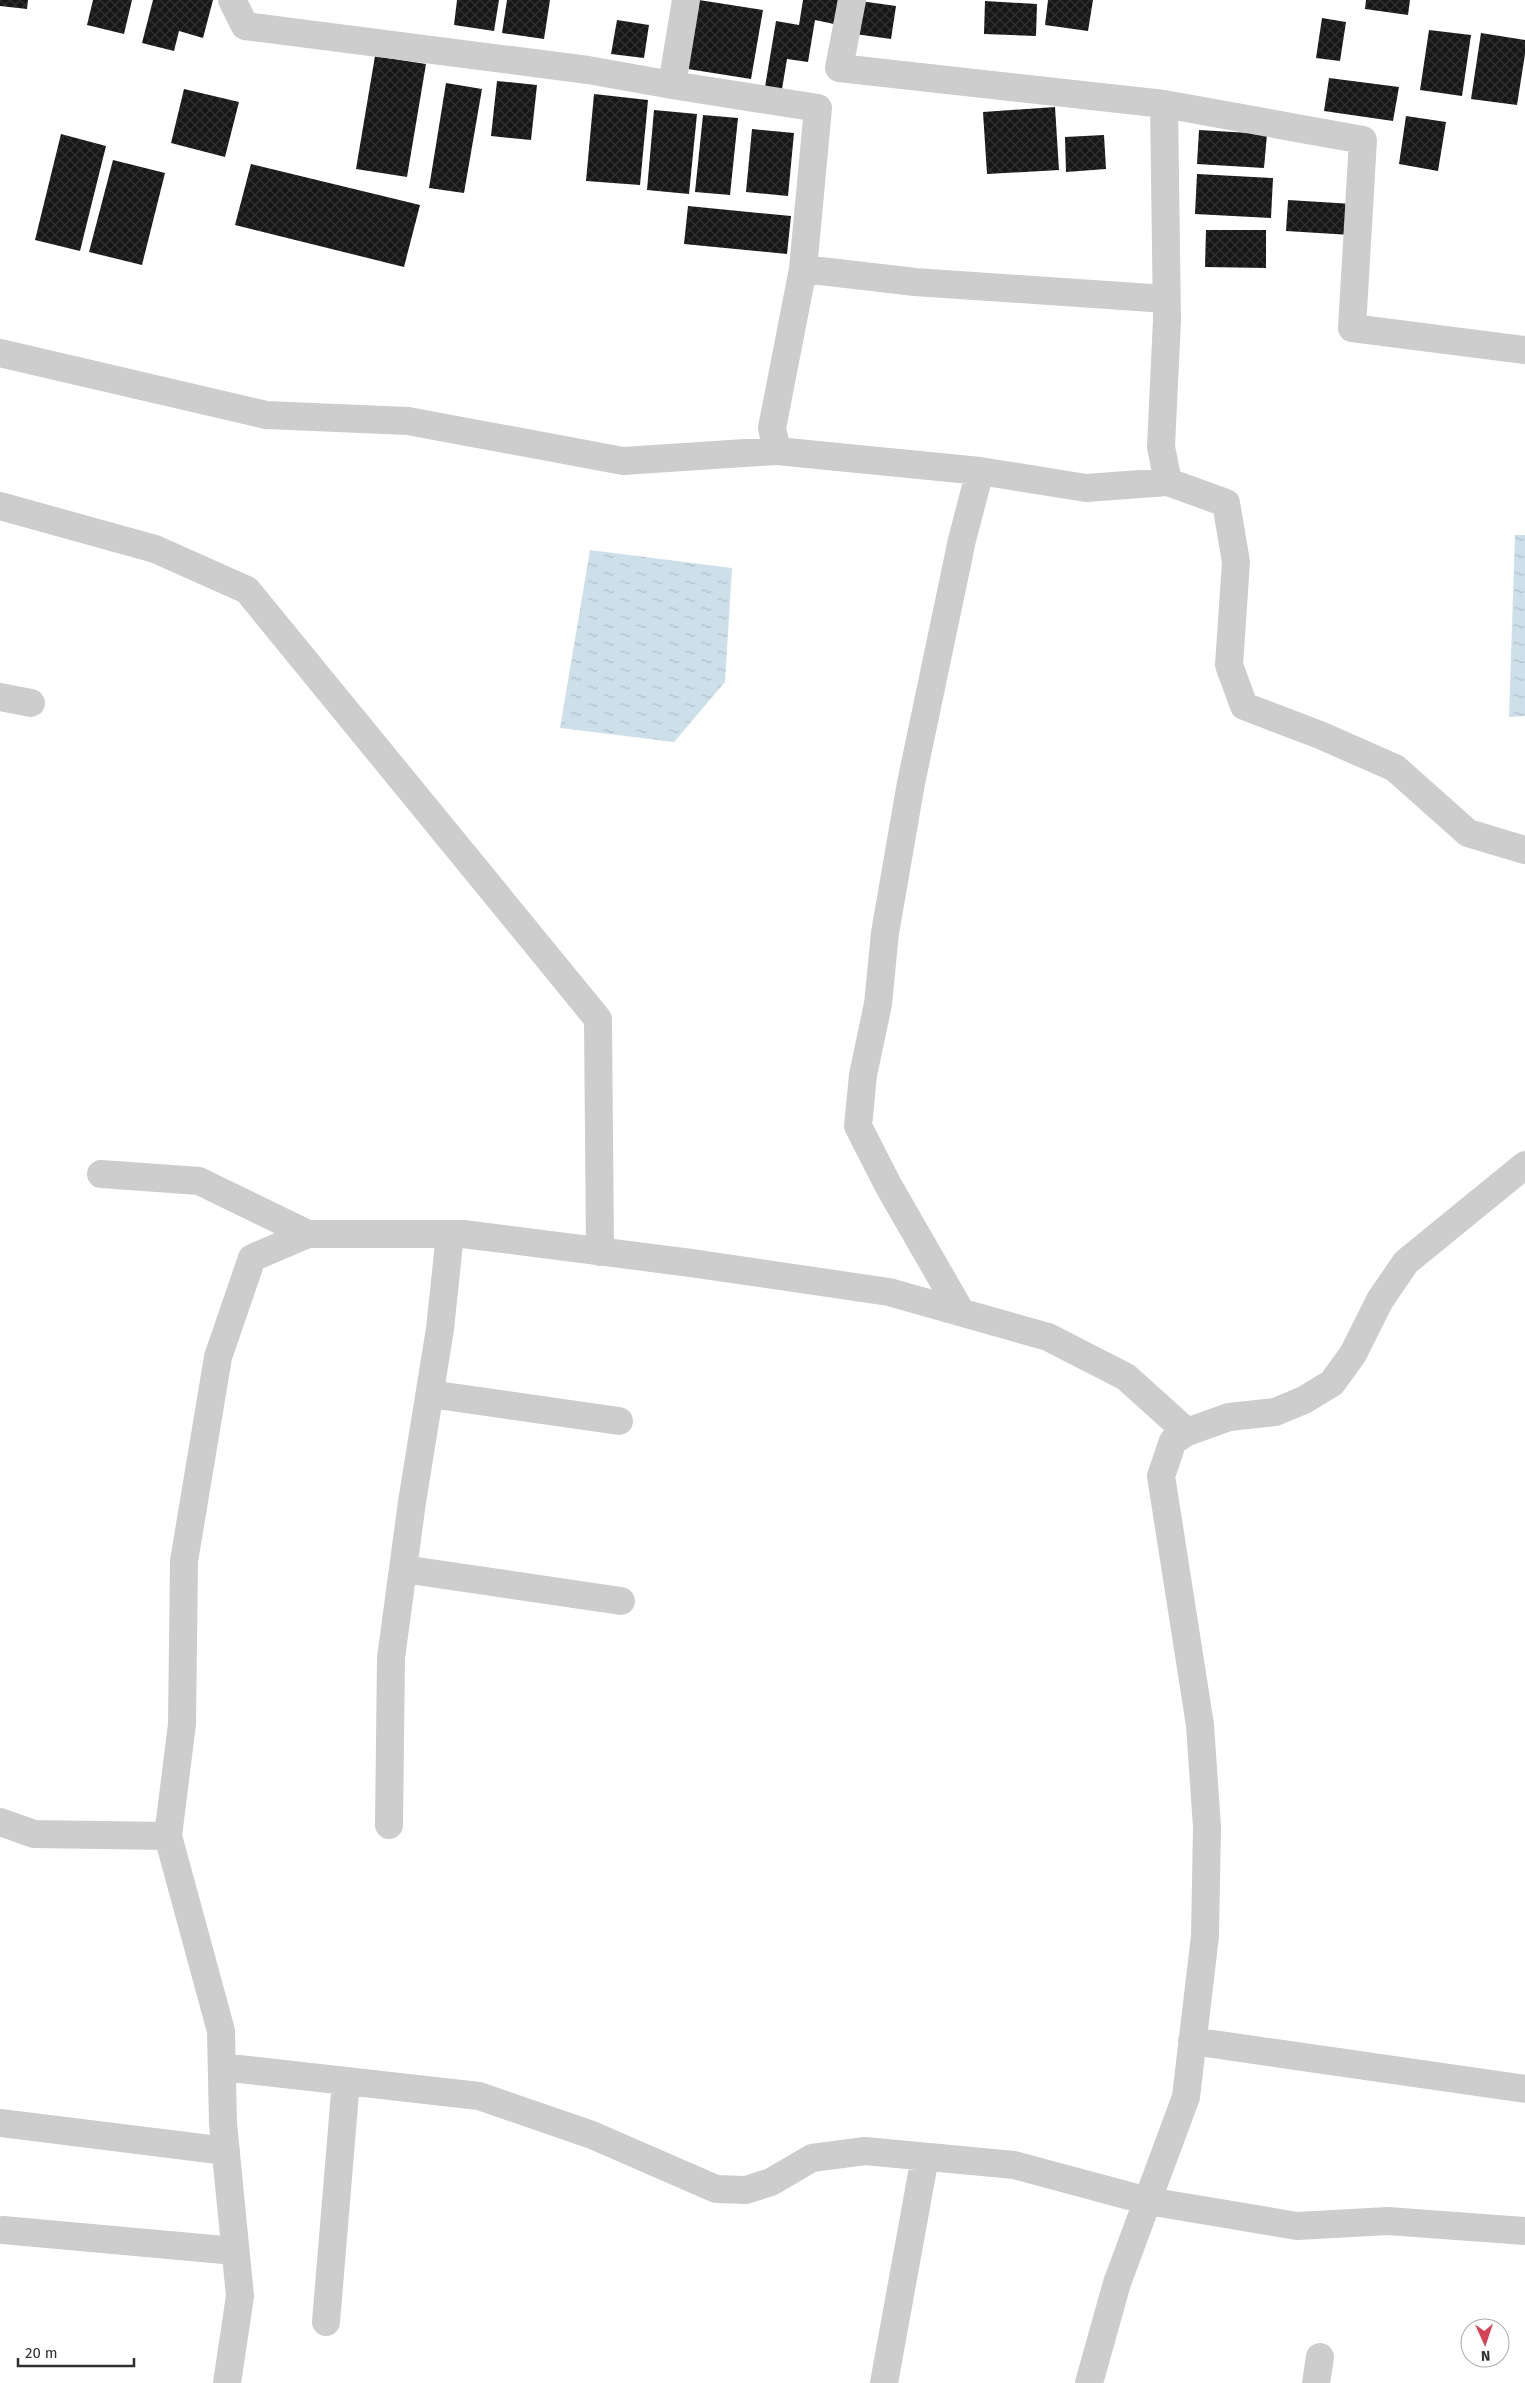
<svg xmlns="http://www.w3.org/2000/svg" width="1525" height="2383" viewBox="0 0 1525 2383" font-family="'Fira Sans',sans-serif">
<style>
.water{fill:url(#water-ripples)}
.building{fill:url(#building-cross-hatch)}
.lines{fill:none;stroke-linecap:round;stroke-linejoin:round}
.minor{stroke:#cdcdcd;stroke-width:28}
</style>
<defs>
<pattern id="water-ripples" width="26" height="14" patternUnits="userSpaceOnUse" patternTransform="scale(1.25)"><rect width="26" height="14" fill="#cde0ea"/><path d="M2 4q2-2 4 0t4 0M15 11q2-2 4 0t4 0" fill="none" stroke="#b0c0c9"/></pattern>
<pattern id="building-cross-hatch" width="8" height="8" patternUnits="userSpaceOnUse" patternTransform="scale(1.25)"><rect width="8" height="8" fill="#171717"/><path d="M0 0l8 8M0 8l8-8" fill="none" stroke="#303030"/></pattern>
</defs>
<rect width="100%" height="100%" fill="#fff"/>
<path class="water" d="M1515,535h10v181l-16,1z
M590,550l142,18 -7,114 -51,60 -114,-14z"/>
<path class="building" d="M0,0h28l-1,9 -27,-3z
M93,0h39l-8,34 -37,-9z
M153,0h60l-10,38 -24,-7 -5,20 -32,-8z
M457,0h42l-5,31 -40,-6z
M507,0h43l-6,39 -42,-6z
M699,0l64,10 -12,69 -63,-10z
M803,0h35l-4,24 -19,-4 -7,42 -21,-3 -5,30 -17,-2 11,-66 23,4z
M1048,0h45l-5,31 -43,-6z
M1366,0h44l-2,15 -43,-6z
M860,1l36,5 -5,33 -36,-5z
M985,1l52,3 -1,32 -52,-2z
M1322,18l24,4 -6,39 -24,-3z
M617,20l32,5 -5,33 -33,-4z
M1429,30l42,5 -9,61 -42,-6z
M1481,33l44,7v14l-8,51 -46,-6z
M375,56l51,8 -19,113 -51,-8z
M1329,78l70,9 -6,34 -69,-10z
M497,81l40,4 -6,55 -40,-4z
M446,83l36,6 -18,104 -35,-5z
M184,89l55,13 -14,55 -54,-14z
M594,94l54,6 -8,85 -54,-4z
M1055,107l4,63 -72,4 -4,-62z
M654,110l43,4 -8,80 -42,-4z
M703,115l35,3 -8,77 -35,-3z
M1406,116l40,6 -8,49 -39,-7z
M752,129l42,4 -6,63 -42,-4z
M1199,130l68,4 -3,34 -67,-4z
M61,134l45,12 -26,105 -45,-11z
M1104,135l2,34 -40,3 -1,-35z
M113,160l52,13 -23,92 -53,-13z
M251,164l169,41 -16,62 -169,-42z
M1197,174l76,4 -2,40 -76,-4z
M1288,200l65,4 -2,31 -65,-4z
M688,206l103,10 -4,38 -103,-10z
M1206,230h60v38l-61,-1z"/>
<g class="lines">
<path class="minor" d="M232,0l13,26 343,44 84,15 146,23 -15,161 112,13 251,17
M852,0l-13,68 325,36 3,216 -6,127 7,35 58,21 10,59 -7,103 15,41 76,29 75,33 73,65 57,17
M672,85l14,-85
M1164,104l199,36 -11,188 173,22
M803,269l-31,159 5,23 203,20 -18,69 -51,243 -26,150 -7,71 -15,71 -5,51 30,59 73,127
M0,353l266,62 142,6 215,40 154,-10
M980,471l106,17 82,-6
M0,506l155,43 92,41 351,429 2,233
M0,697l31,6
M101,1174l98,7 109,53
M430,1394l189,27
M403,1569l218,32
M0,1822l34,12 134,2 53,195 2,93 17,172 -13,87
M389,1825l2,-167 21,-156 28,-173 10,-95
M168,1836l14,-112 2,-163 34,-204 34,-99 56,-24h155l228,29 198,29 159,45 78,40 61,55
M1192,2041l333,48
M222,2067l257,29 113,39 124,54 30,1 25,-8 41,-24 53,-7 149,14 134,36 149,25 91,-5 137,10
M0,2123l226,28
M3,2230l232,21
M326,2322l20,-241
M884,2383l41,-226
M1089,2383l28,-100 69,-186 19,-161 2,-109 -7,-102 -39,-249 12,-35 14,-9 42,-15 46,-5 29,-12 28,-17 21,-29 27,-54 26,-38 119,-97
M1316,2383l4,-26"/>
</g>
<g transform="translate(1485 2343) rotate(177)"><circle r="24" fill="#ffffff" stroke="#acacac"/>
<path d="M0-4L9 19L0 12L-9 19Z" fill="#d74257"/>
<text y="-8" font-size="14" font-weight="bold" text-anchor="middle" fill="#303030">N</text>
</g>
<path d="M18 2358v8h116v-8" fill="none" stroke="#303030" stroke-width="2.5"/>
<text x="25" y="2358" font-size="15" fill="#303030" stroke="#ffffff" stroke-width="4" paint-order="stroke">20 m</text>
</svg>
